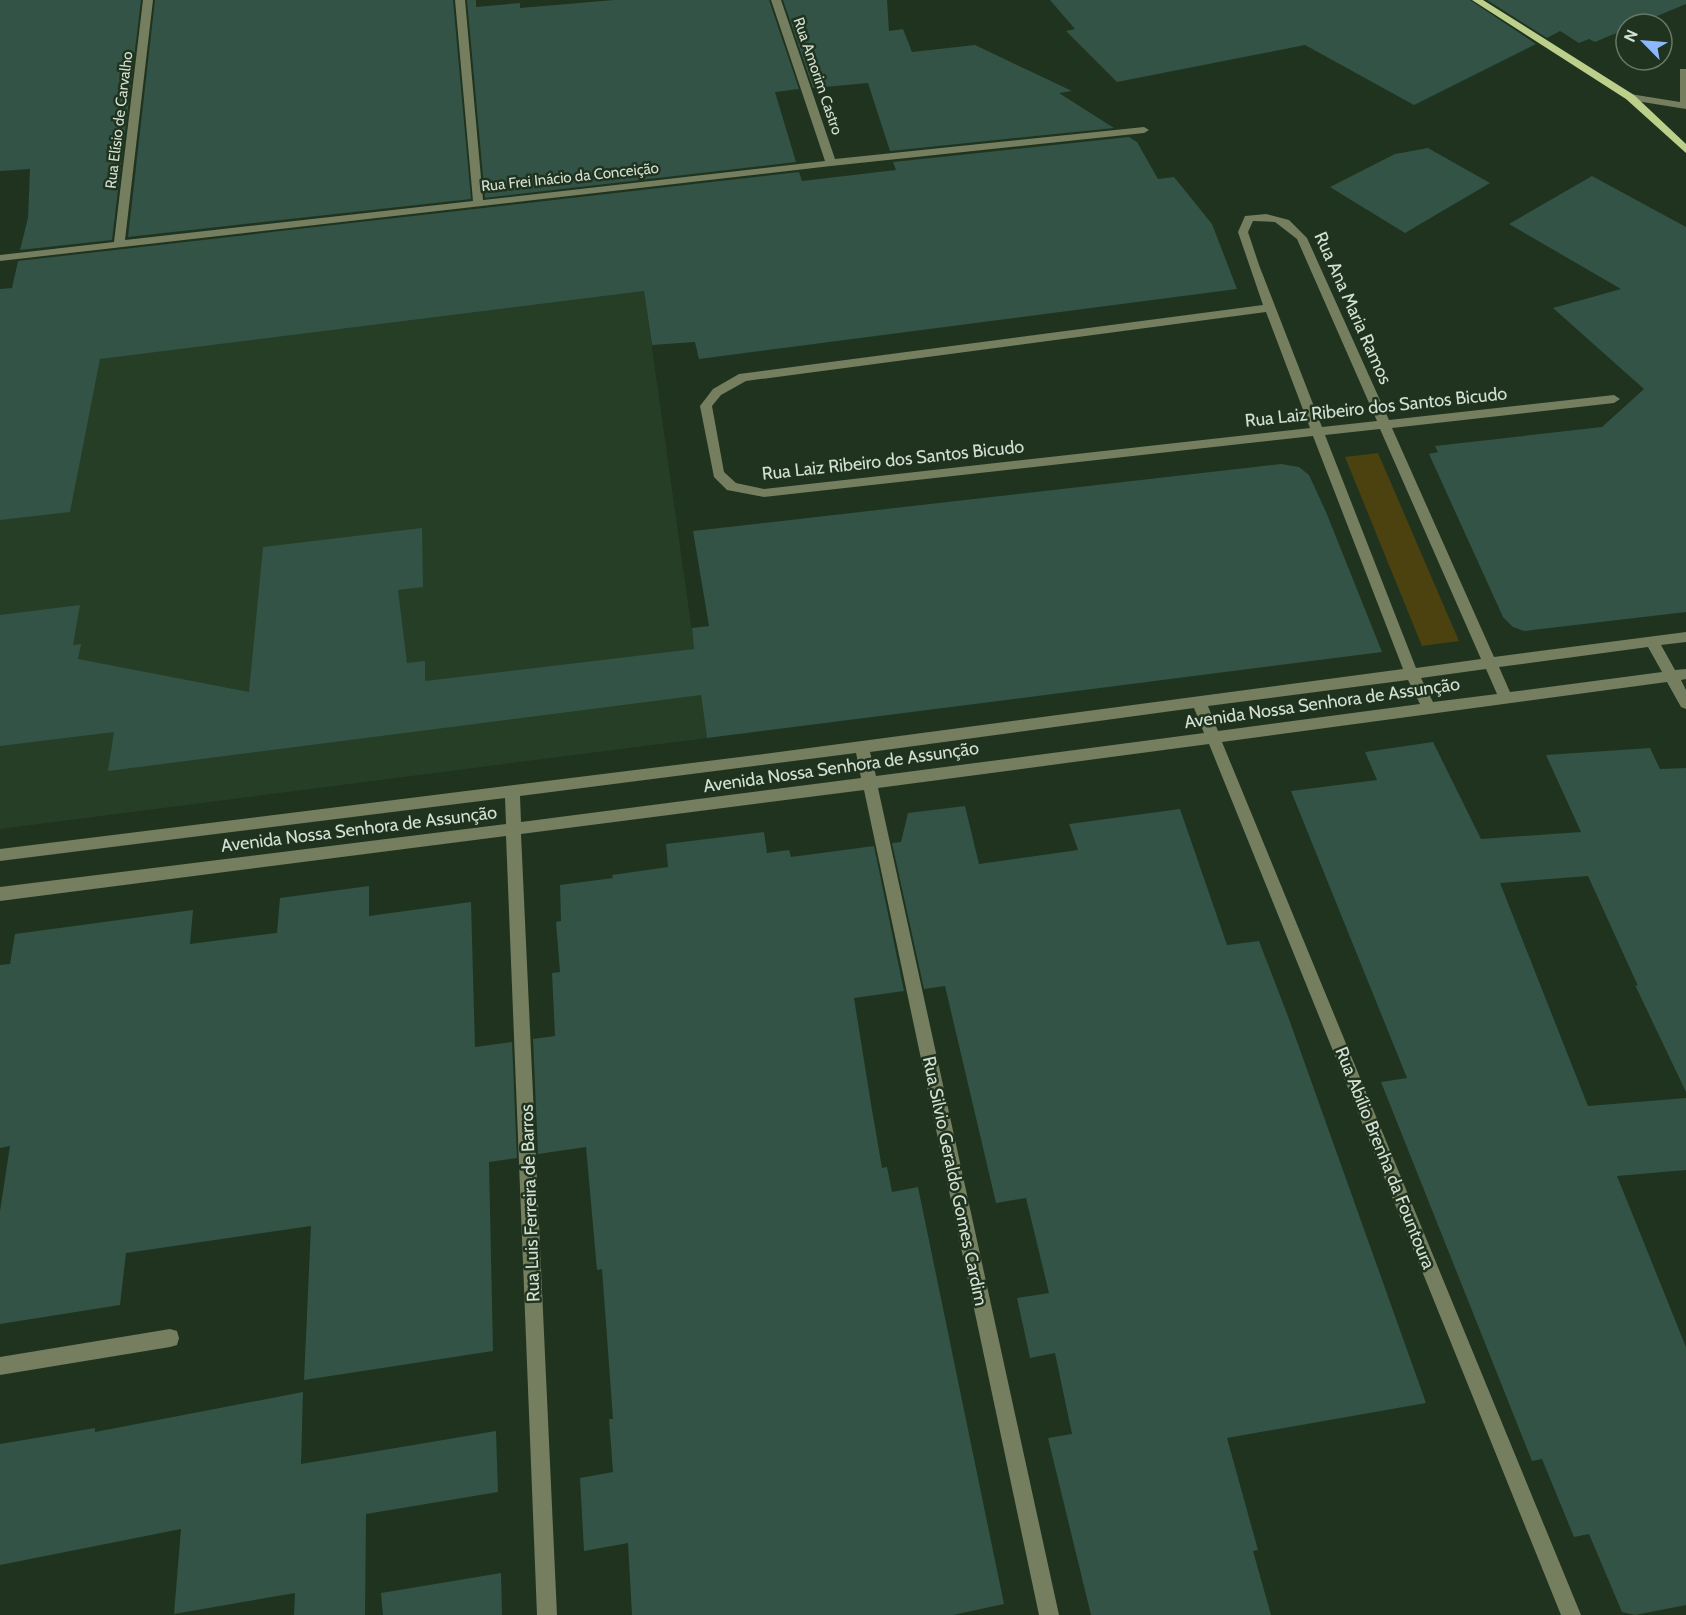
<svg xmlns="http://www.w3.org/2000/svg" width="1686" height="1615" viewBox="0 0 1686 1615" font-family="Cabin,sans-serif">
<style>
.built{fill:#263e26}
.green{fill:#4b420f}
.building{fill:#325346}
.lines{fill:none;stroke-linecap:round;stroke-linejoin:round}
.minor{fill:#757e5e;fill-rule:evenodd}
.major{fill:#bdd08b;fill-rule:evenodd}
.labels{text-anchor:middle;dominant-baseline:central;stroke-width:5;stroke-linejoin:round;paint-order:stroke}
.far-street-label{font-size:15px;fill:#d4e0d3;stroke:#1f331f}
.street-label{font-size:18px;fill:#d4e0d3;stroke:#1f331f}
</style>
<rect width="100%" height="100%" fill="#1f331f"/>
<path class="built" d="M644,291l63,447 -707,91v-458z"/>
<path class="green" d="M1378,453l81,188 -37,5 -77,-189z"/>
<path class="building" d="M0,0h141l-29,240 -92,10 8,-32 2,-49 -30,2z
M155,0h298l18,199 -343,38z
M467,0h9v7l44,-4v5l94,-8h155l30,89 -24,3 21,70 -311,36z
M783,0h104l2,31 14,-2 9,23 63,-7 97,46 -13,2 55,35 -224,23 -22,-68 -55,5z
M1050,0h420l66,44 -122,61 -109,-60 -188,37 -51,-51 9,-2z
M1487,0h199v4l-48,20h-12v5l-31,13 -6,-3 -10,4 -19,-12 -13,7z
M1129,137l8,5 21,37 16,-2 38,47 25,65 -538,70 -4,-17 -43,3 -8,-54 -544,68 -30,153 -70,8v-231l12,-1 6,-27 781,-89 3,9 94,-11 -3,-8z
M1428,148l62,35 -85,50 -75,-46 65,-33z
M1592,176l94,51v385l-162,19 -11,-4 -10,-10 -74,-163 9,-2 -3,-6 167,-19 42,-38 -91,-81 68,-19 -112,-65z
M1281,464l18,3 10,8 17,37 56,140 -675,86 -6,-43 -593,76 6,-39 -114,14v-131l80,-10 -7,40 8,-1 -3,15 171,33 14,-145 159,-19 1,59 -25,3 9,73 18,-2v20l269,-32 -2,-21 17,-2 -16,-95z
M1433,742l48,97 100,-7 -35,-77 104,-7 10,21 26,-1v324l-51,-107 3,1 -50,-110 -88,7 88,223 98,-8v72l-69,6 69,171v258l-51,10 -13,-3 -33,-78 -15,3 -32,-78 -10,2 -151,-379 26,-4 -116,-287 86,-11 -12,-28z
M965,806l14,58 99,-14 -9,-26 111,-15 47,136 32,-4 30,78 137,384 -199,35 31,112 -5,1 18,64h-180l-43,-177 24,-4 -17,-81 -25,5 -13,-60 32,-5 -23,-95 -30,5 -51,-217 -21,3 -32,-146 9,-1 7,-29z
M764,832l3,21 22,-3 2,7 83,-11 30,145 -50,7 17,106 11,64 5,-1 5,25 26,-5 86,417 -51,11h-321l-4,-72 -44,8 -4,-73 33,-6 -4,-53h4l-11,-150 -5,1 -11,-123 -48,7 -5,-115 22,-3 -3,-63 8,-1 -4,-50 5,-1 -1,-36 53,-7 -1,-3 56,-8 -2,-23z
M369,886v30l102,-14 4,145 37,-5 5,116 -28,4 4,189 -189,29 7,-154 -185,27 -6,52 -120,19v-113l10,-65 -10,2v-183l10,-1 5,-30 178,-24 -3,34 54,-7 33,-4 3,-35z
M303,1392l-2,72 195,-33 2,61 -132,22 -1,101h-71l1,-22 -121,21 7,-85 -181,36v-121l95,-16v4z
M501,1573l1,42h-119l-2,-22z"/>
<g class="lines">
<path class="minor" d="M143,0h10l-28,240 348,-39 -18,-201h10l18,200 342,-39 -54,-161h10l54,159 309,-32 5,3 -5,3 -313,33 -831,95v-6l114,-13z
M1680,69h6v40l-56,-9 -5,-3 5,-3 50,8z
M1266,214l23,6 18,18 82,182 225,-25 6,4 -6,4 -222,25 102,229 192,-25v10l-25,3 14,25 11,-1v10l-5,1 5,10v19l-5,-2 -14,-25 -445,60 359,873h-20l-352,-871 -331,44 181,827h-20l-175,-825 -343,44 36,781h-20l-31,-779 -506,65v-14l506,-63 -1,-26 -505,63v-12l756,-94 647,-86 -90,-233 -549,61 -37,-7 -13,-13 -14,-71 13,-17 26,-15 524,-69 -25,-73 7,-16zM1253,221l22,1 22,17 80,182 -55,6 -63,-162 -11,-33zM1266,312l44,116 -546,61 -28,-6 -12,-11 -12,-66 9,-11 25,-14zM1380,429l101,230 -65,9 -91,-233zM1648,647l14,25 -152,20 -11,-25zM1486,669l11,25 -64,8 -12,-24zM1408,680l12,24 -202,27 -10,-25zM1194,708l10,25 -328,43 -6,-24zM856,753l5,25 -340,44 -1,-26z
M170,1329l7,2 2,7 -2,7 -7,2 -170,28v-18z"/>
<path class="major" d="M1472,0h11l151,95 52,49v9l-60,-54z"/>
</g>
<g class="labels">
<g class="far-street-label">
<text transform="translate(818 76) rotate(71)">Rua Amorim Castro</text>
<text transform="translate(119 120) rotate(-83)">Rua Elísio de Carvalho</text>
<text transform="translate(570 177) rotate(-6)">Rua Frei Inácio da Conceição</text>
</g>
<g class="street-label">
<text transform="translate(1353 308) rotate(66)">Rua Ana Maria Ramos</text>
<text transform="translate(1376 407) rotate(-6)">Rua Laiz Ribeiro dos Santos Bicudo</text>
<text transform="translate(893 460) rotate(-6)">Rua Laiz Ribeiro dos Santos Bicudo</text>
<text transform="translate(1322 703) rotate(-8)">Avenida Nossa Senhora de Assunção</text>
<text transform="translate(841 767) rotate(-8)">Avenida Nossa Senhora de Assunção</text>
<text transform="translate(359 829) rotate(-7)">Avenida Nossa Senhora de Assunção</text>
<text transform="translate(1385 1158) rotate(68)">Rua Abílio Brenha da Fountoura</text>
<text transform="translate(955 1181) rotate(78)">Rua Silvio Geraldo Gomes Cardim</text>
<text transform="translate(530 1203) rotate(-92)">Rua Luis Ferreira de Barros</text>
</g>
</g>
<g transform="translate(1644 42) rotate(295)"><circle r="28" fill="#1f331f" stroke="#677867" stroke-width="1.5"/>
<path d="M0-4.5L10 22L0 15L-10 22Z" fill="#8db9fc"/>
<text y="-9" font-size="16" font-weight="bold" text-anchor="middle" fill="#d4e0d3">N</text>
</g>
</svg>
